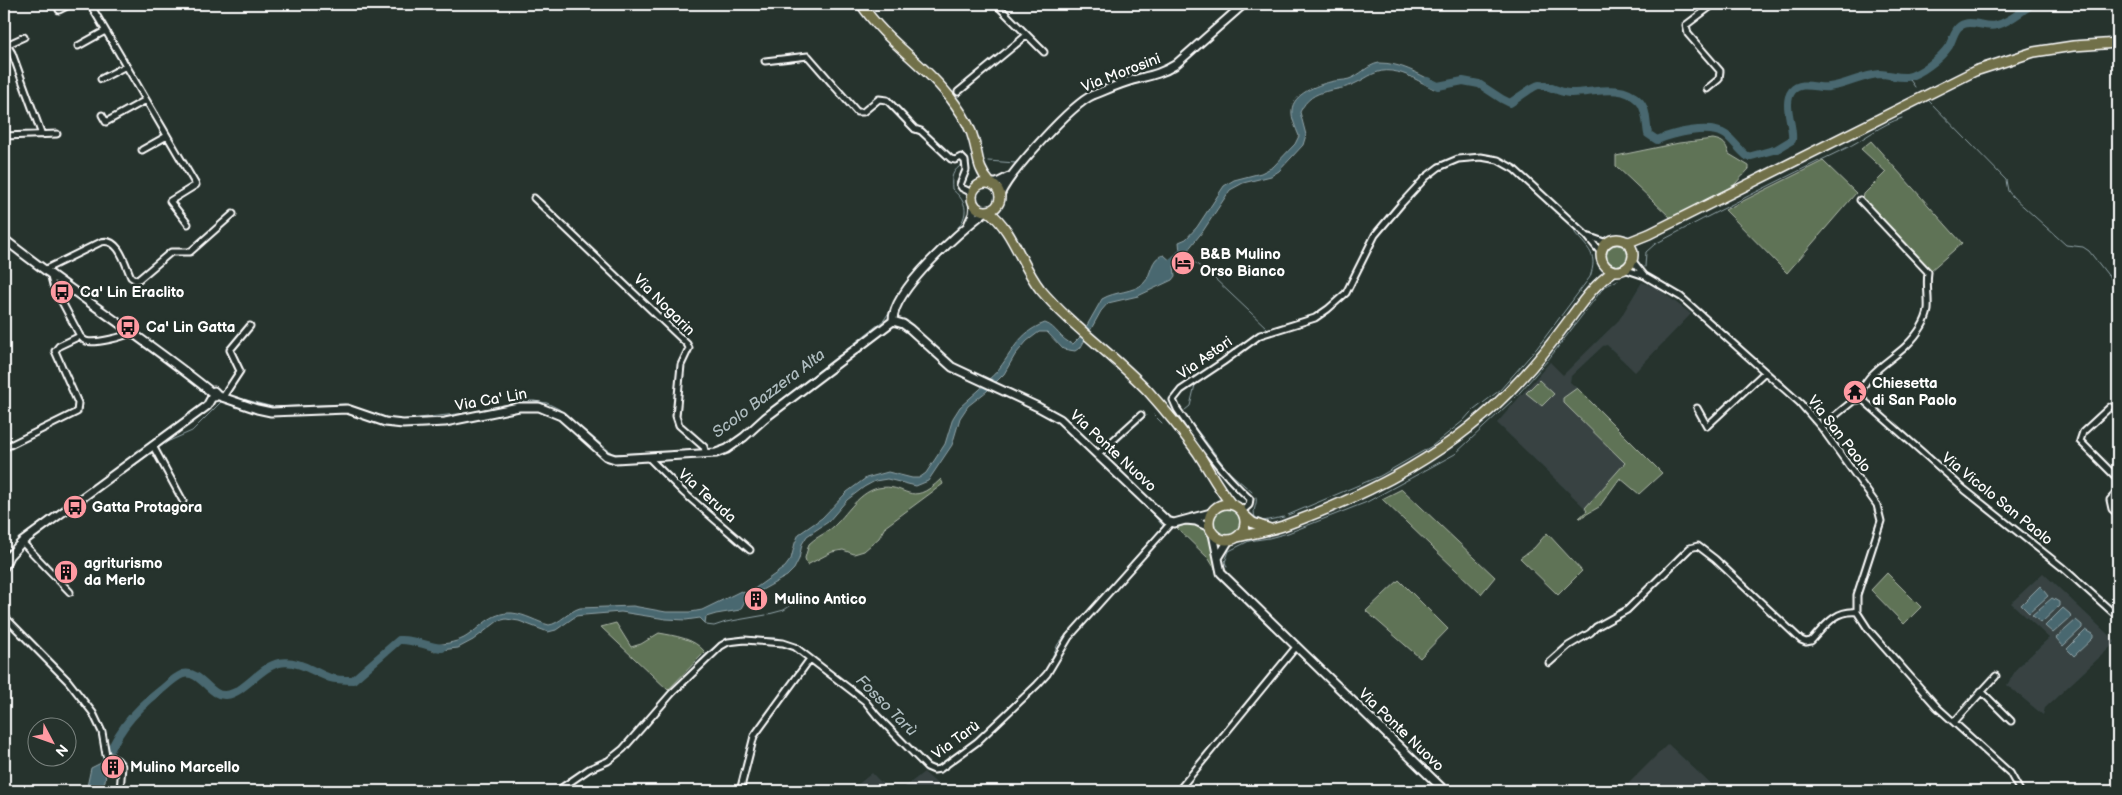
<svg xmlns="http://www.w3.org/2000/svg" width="2122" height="795" viewBox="0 0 2122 795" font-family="'Balsamiq Sans',sans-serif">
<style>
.built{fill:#374343}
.green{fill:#5f7357;stroke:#afb9ab}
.water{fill:#49686f;stroke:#92a4a9}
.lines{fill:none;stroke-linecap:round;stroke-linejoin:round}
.stream{stroke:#92a4a9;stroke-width:1}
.river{stroke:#49686f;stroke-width:8}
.minor-casing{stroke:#fff;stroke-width:9}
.tertiary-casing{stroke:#fff;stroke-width:11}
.primary-casing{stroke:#fff;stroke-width:12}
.minor{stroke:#26332d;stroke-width:5}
.tertiary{stroke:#26332d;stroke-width:7}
.primary{stroke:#71704a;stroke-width:9}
.labels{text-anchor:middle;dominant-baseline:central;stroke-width:5;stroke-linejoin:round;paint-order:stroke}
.street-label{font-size:15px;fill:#fff;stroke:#26332d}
.poi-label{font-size:15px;font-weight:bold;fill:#fff;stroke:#26332d;text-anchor:start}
.water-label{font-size:16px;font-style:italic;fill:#adbbbe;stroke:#26332d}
</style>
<rect width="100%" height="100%" fill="#26332d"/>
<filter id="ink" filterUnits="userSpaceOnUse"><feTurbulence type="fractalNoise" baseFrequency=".02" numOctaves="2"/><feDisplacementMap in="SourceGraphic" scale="10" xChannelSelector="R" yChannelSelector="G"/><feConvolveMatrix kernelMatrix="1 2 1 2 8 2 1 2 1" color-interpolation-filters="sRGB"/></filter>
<g filter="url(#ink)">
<path class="built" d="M1642,282l15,6 34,26 -56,58 -28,-27 -4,1 -32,30 -1,6 7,6 -14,10v4l62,61 -40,45 -88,-85 53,-61 13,13 56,-55z
M2043,573l73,69 -71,66 -2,7 -36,-30 10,-17 32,-30 -38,-35z
M1668,744l50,47h-88l-2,-7z
M924,772l21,19h-45z
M872,773l17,18h-39z"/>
<path class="green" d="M1713,139c11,2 13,5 16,15l20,12v3l-15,16 -63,33 -55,-52v-10l63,-13z
M1871,141l91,102 -32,28 -67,-72 1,-5 22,-22 -25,-23z
M1823,161l33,32 -69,80 -62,-63z
M1606 256a11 11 0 1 1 22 0a11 11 0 1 1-22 0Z
M1539,380l15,14 -12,12 -16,-13z
M1577,388l85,85 -23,21 -19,-16 -21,29 -19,11h-1l8,-7 -2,-3 40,-45 -62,-61v-4z
M941,479l2,5 -58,43 -6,11 -15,13 -10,3 -11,-4 -11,2 -25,13 -2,-7 4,-14c6,-6 13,-9 19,-13 17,-12 28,-38 50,-43 29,-6 31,22 63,-9z
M1402,489l93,88 -14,17 -99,-95z
M1210 523a17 17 0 1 1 34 0a17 17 0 1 1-34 0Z
M1190,523l13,4 9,15 3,27 -6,-10 -32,-31z
M1547,533l35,38 -24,24 -38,-37 14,-10z
M1887,573l34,34 -17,17 -33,-34z
M1399,580l49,49 -28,29 -54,-47z
M616,623l15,24 10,-3 18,-11c16,3 35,5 46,19l-37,38 -67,-63z"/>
<path class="water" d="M1379,63c22,0 37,10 56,19l-1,7c-14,-7 -27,-16 -42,-18 -16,-2 -23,6 -36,12 -20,11 -43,2 -56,29l6,23 -3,10 -24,26 -8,5 -28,7 -13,7 -27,41 -20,25 -3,-3 -1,-11 7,-3 11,-12 27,-41 10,-6 27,-7 12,-6 22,-23 4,-8c-3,-8 -8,-18 -7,-26 1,-16 25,-25 38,-28 6,-2 13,-1 19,-3 12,-4 18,-14 30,-16z
M1164,255l10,9 1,12 -3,4 -34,16 -30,7 -7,8 -20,36 -6,4 -12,-2 -16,-17h-8l-12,9 -12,14 -11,19 -17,17 -19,15 -8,12 -8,27 -24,36 -12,5 -29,-7 -12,2 -11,6 -17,13 -19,22 -21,14 -5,8 -3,15 -5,10 -7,7 -25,14 -14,6 -8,14 -24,4 -10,3 -1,6 -5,-5 -14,2 -20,-1 -45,-7 -37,3 -8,1 -20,14 -8,2 -29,-11 -13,-2 -8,2 -25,19 -15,8 -26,3 1,-6c11,-1 21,-2 31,-7 17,-10 26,-26 48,-25 13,1 25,9 37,12 10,-1 20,-14 31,-17l53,-2 33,6h25l11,-2 39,-19 6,3 3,-2 35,-25 6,-8 4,-16 4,-9 23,-16 25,-26 19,-14 22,-6 24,6h7l7,-5 19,-29 8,-26 7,-11 28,-25v-2c23,-19 25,-46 57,-57 12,4 15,17 28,21l8,-8 21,-37c13,-8 31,-6 42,-16 8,-8 6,-26 20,-28z
M2040,586l8,10 -19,17 -8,-8z
M2052,598l7,4v4l-18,17 -9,-8z
M2063,608l7,6 1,3 -18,16 -8,-7z
M2076,620l6,5v3l-19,18 -7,-8z
M2086,630l7,4v4l-19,18 -7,-7z
M101,763l6,2 -2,16 -7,10h-12l5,-23z"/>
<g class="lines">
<path class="stream" d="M1219,22l13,-13
M1908,77l7,10
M1099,89l9,-6 18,-4
M1929,101l77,79 2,11 5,6 53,48 17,2 6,4 29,37
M988,161l28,2 6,-5
M945,242c18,-18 31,-33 7,-53 -1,-13 0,-18 11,-25
M1184,254l29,23 54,51
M1645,267l1,-15 9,-8c63,-33 126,-65 189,-95 20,-9 37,-25 58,-31
M1253,344l10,-7
M842,353l42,-33 26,-40
M1240,353l8,-6
M1226,363l11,-8
M1187,390l36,-25
M228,395l45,12 72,-3 40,13 14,3 68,-7 56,-12h11l13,2 12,6 54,45 91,-4
M1185,410l5,-4 5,-21
M1154,415l8,8
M1187,417l42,55 23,20
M729,444l39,-34 71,-55
M157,449l10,-7 25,-11 30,-30
M708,450l8,-1
M1104,455l42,-39
M124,473l29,-21
M1256,497c2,7 -4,12 -1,20l8,4 21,-4
M1288,515l92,-39 52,-30 31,-25 7,-8 30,-23 37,-42 53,-71c8,-23 -1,-27 -15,-44v-4
M4,555l18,-19 92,-67
M1227,567l-2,-5 4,-11 20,-10 20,-3 19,-5 79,-31 88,-48 59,-55 34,-39 56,-73 14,-7
M769,614l15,-4 9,-6
M705,623l1,2 8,1 12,-4 40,-7
M1074,626l89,-100 -14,-16
M751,638h27
M781,639l15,6
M801,649l59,43 18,21
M1048,666l10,-22 12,-14
M690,671c14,-14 26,-32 47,-33
M1044,673l2,-4
M680,682l7,-7
M976,739l38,-38 13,-10
M912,748l19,18
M618,750l45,-51
M947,761l26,-20
M599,762l12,-6
M567,779l20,-12
M552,791l11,-9"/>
<path class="river" d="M1427,81l11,5 25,-5 16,3 23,15 8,4c7,-4 24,-18 29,-18 9,0 20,7 30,8 23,1 52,-11 70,8 8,7 7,23 9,33l9,6c17,-7 52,-16 69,-5 6,4 14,16 22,22l29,-8 15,-9c2,-15 -10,-36 0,-49 10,-11 25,-2 37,-4 18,-2 33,-12 51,-13 9,0 17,4 27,3 14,-3 34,-19 42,-31 4,-7 5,-16 11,-20 12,-8 24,3 37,-1 13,-3 25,-15 36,-21
M1164,268l15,-12 7,-10
M101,772c14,-37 29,-58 60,-82 7,-6 14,-13 22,-16 19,-4 26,23 43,21 18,-2 34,-28 53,-32 19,-4 34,9 51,15 7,2 16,2 23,2l46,-40c15,-1 28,7 43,8"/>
<g class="minor-casing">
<path id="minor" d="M90,4l106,181 -26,16 18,23
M996,4l48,48
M1229,4l7,8
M59,10l12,-6
M7,45l5,8 30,82
M4,46l20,-9
M78,46l27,-15
M765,61l43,-5 49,56h6l16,-13 8,1 28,29 6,2 30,28 4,1 6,-3 4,4 1,9 -6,15 2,3 10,5
M101,79l25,-13
M1707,89l12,-10 1,-8 -32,-37 -2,-9 28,-21
M958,92l69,-57
M102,115l4,7 40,-22
M4,136l53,-2
M142,150l25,-14
M534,198l153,146 2,4 -8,17 -5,51 3,9 25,22 2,7
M1860,200l68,72c-2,13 1,25 0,38 -2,13 -13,27 -22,36 -14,14 -49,32 -44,53l103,91 98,78 55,49
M1590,237l14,5 6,-1
M1632,260l12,15
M1624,269l21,7 36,21 119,106 21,24 56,78 4,16 -24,74v17l11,17 69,78 73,66 10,18
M46,272v-3l55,-27c18,-5 24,22 30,35l5,3 3,-1 32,-27h19l43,-38
M51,277l2,8 27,51c2,2 3,4 6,5 8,3 39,-4 45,-9
M223,397l17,-26 -10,-21 20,-24
M2110,407l-27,25 -3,9 38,38
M1697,408l10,18 58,-54
M1821,427l32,-26 9,-2
M153,446l30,55
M4,448l73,-36 1,-9 -23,-52 4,-5 21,-10
M1098,454l43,-39
M649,458l34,34 67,58
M2118,491l-8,9 2,9 6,5
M1242,511l7,-6 1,-6c-29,-26 -51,-58 -73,-90l-4,-9 8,-10 42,-28 37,-27 55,-17 13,-9 18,-16 29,-58 27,-32 24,-26 13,-10 19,-8 23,-2 17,3 16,9 73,67 14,17
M22,542l48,50
M4,616l64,65 25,32 9,19 4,23 11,5 5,6 -2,25
M1549,663l19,-17 22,-13 6,-6 31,-17 63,-62 8,-2 17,13 86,81 5,2 5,-1c14,-15 24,-31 46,-29
M1981,691l30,30
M1954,722l42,-46
M557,791l32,-22 19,-8 15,-12 49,-56 49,-47 7,-4 17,-2 38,3 12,4 70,54 12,15 50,51 7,3 6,-1 37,-27 60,-57 10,-11 22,-37 102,-114
M740,791l14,-55 56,-77
M1178,791l118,-144"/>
</g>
<g class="tertiary-casing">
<path id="tertiary" d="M992,183h5l12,-6
M1000,195c9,-22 72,-91 93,-100 13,-5 26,-11 40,-15 15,-4 28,-6 42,-15l69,-61
M968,225l5,-11 1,-10
M4,239c67,53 140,99 207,153l3,-1 3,3 -2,3h-3l-5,9 -185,136 -13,14 -5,11
M893,321l10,3 7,5 42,38 86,40 22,12 107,102 7,2 37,-10
M893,321c-1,-31 69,-91 93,-110
M216,395l41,14 14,3 76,-3 38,13 18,2 42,-2 74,-15h20l22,9 45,40 9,3 101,-6 11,-4 17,-12 21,-19 128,-97
M1186,520l10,1 13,6
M1213,534l8,39 224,218
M1218,558l11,-18"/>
</g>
<g class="primary-casing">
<path id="primary" d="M861,4c26,39 67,62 94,100 8,11 16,24 19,37 5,18 3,27 16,42
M972 197a14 14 0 1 1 28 0a14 14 0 1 1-28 0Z
M988,211c25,18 33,54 52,78 32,38 74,66 108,102 18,20 35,41 50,62 11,17 20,35 33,51
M1601 255a16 16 0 1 1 32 0a16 16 0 1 1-32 0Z
M1622,240l7,2 20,-8 326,-163 59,-19 39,-6 45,-3
M1209 522a18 18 0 1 1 36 0a18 18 0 1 1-36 0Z
M1244,515l9,8 17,6
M1238,537c15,-4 30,-6 45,-11 88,-32 173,-75 237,-146 17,-18 32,-37 46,-56 15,-20 27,-39 48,-53"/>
</g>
<use href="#minor" class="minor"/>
<use href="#tertiary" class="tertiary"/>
<use href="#primary" class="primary"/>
</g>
</g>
<defs>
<g id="hotel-disc" transform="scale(1.25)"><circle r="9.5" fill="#ff9aa2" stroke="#26332d"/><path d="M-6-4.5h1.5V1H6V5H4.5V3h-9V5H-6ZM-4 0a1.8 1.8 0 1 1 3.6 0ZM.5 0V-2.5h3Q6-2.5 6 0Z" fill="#111"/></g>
<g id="bus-disc" transform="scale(1.25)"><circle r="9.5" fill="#ff9aa2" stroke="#26332d"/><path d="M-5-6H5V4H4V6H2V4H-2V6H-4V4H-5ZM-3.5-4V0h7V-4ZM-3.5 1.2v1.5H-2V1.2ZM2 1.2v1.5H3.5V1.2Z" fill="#111"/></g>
<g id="temple-disc" transform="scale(1.25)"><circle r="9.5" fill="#ff9aa2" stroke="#26332d"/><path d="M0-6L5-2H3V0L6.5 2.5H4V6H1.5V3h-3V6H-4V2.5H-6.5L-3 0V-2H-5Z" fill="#111"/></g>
<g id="building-disc" transform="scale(1.25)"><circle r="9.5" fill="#ff9aa2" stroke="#26332d"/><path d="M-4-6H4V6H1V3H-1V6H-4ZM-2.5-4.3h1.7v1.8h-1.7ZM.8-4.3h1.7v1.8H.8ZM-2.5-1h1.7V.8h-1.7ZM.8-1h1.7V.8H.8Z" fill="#111"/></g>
</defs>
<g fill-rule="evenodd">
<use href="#hotel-disc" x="1183" y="263"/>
<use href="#bus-disc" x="62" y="292"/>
<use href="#bus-disc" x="128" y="327"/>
<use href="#temple-disc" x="1855" y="392"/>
<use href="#bus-disc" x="75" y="507"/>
<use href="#building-disc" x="66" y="572"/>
<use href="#building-disc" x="756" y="599"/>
<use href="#building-disc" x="113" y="767"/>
</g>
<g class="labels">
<g class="street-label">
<text transform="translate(1121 73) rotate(-21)">Via Morosini</text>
<text transform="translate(664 305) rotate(45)">Via Nogarin</text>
<text transform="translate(1205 358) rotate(-35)">Via Astori</text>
<text transform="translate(491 400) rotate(-10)">Via Ca' Lin</text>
<text transform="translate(1839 434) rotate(52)">Via San Paolo</text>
<text transform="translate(1113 451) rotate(43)">Via Ponte Nuovo</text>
<text transform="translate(707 496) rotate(42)">Via Teruda</text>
<text transform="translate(1997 499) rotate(39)">Via Vicolo San Paolo</text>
<text transform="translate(1401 730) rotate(44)">Via Ponte Nuovo</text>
<text transform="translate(956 740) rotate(-36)">Via Tarù</text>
</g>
<g class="poi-label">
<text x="1200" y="254">B&amp;B Mulino<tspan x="1200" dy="17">Orso Bianco</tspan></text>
<text x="80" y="292">Ca' Lin Eraclito</text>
<text x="146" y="327">Ca' Lin Gatta</text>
<text x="1872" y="383">Chiesetta<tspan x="1872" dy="17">di San Paolo</tspan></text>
<text x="92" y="507">Gatta Protagora</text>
<text x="84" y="563">agriturismo<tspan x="84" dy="17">da Merlo</tspan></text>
<text x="774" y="599">Mulino Antico</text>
<text x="130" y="767">Mulino Marcello</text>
</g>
<g class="water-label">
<text transform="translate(769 394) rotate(-37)">Scolo Bazzera Alta</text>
<text transform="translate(886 706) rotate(45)">Fosso Tarù</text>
</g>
</g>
<rect width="2122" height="795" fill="none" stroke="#26332d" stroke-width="20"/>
<rect x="10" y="10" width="2102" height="775" fill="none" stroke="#fff" stroke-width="2" filter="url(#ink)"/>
<g transform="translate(52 742) rotate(131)"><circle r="24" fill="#26332d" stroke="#7d8581"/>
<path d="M0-4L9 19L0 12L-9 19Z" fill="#ff9aa2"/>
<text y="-8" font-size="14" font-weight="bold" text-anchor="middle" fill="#ffffff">N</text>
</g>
</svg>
